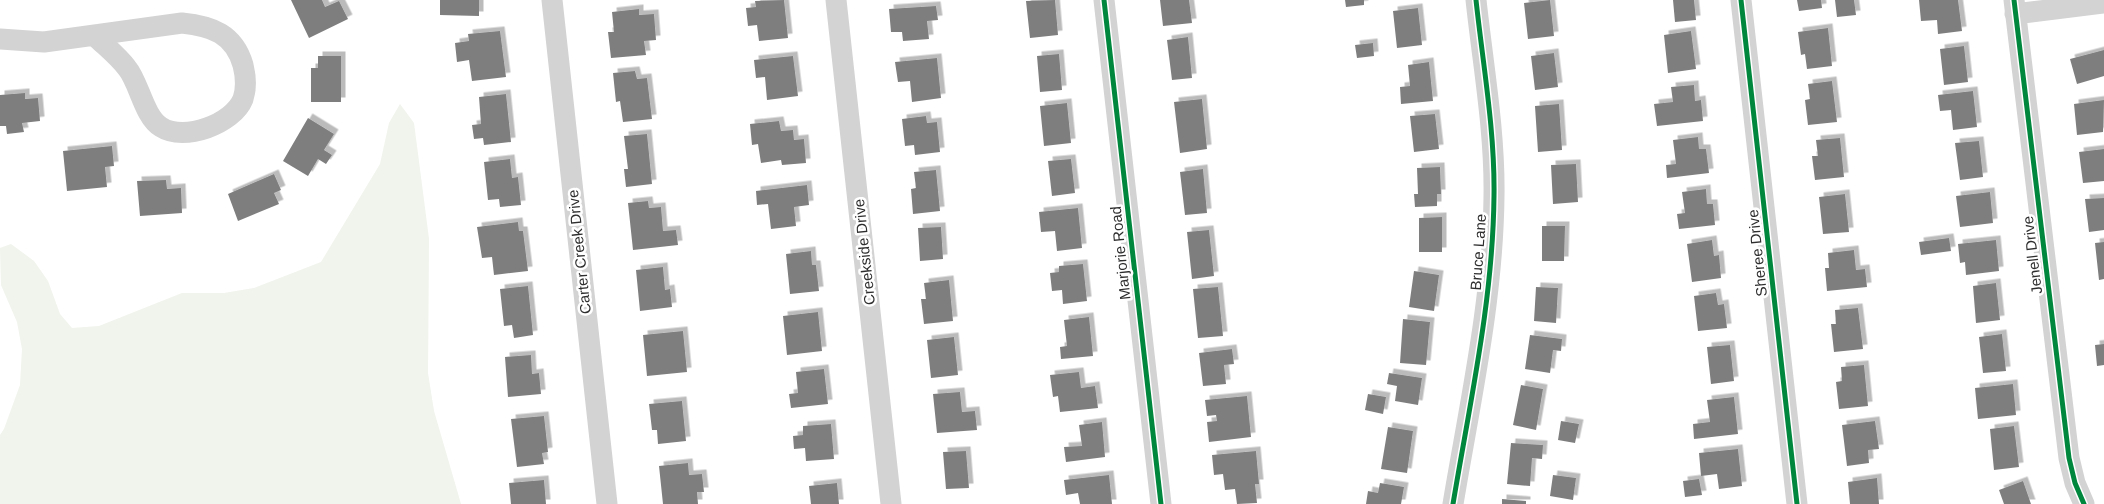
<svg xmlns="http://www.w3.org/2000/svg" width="2104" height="504" viewBox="0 0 2104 504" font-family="Helvetica,sans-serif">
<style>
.green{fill:#f0f4ec}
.building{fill:#7e7e7e;filter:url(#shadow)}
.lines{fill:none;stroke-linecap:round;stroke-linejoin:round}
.street{stroke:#d3d3d3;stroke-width:21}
.cycleway-casing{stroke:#fff;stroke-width:8}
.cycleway{stroke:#00873e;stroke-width:5}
.labels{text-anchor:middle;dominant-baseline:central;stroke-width:5;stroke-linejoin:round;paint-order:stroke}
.street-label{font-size:15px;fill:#2e2e2e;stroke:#fff}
</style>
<defs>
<filter id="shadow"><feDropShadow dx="4.5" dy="-4.5" stdDeviation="0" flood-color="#0004"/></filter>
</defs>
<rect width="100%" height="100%" fill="#fff"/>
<path class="green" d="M400,104l14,19 15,116 -1,134 6,38 27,93h-461v-69l4,-6 16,-44 2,-36 -5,-27 -16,-37 -1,-37 11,-4 23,17 14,20 12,33 12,14 27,-2 83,-33h42l30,-5 67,-26 59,-98 9,-41z"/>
<path class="building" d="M291,0h31l3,7 14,-6 9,18 -39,19z
M440,0h39v16l-39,-1z
M784,0l4,38 -29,3 -2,-16 -9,1 -2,-18 10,-1 -1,-6z
M1055,0l3,35 -28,3 -4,-37z
M1160,0h29l3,23 -29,3z
M1345,0h19v5l-18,2z
M1550,0l4,36 -26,3 -4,-36z
M1673,0h21l2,20 -21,2z
M1797,0h24l1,8 -23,3z
M1835,0h19l2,15 -19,2z
M1919,0h39l4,31 -24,3 -1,-14 -16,1z
M936,6l2,14 -11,1 2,18 -26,2 -1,-9h-11l-2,-23z
M1418,8l4,37 -25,3 -4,-37z
M639,9v6l15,-1 2,26 -12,1 2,14 -35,3 -3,-26h6l-2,-20z
M1828,28l4,38 -25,3 -2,-15 -4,1 -3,-23z
M500,31l6,46 -34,4 -3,-21 -12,2 -2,-19 14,-2 -1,-7z
M1691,31l5,38 -28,4 -4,-38z
M1188,37l4,41 -20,2 -5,-40z
M1373,43l1,13 -17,2 -2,-13z
M1964,46l4,36 -24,3 -4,-36z
M2104,50v26l-27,8 -7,-25z
M1554,53l4,34 -23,3 -4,-34z
M1059,54l3,36 -22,2 -3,-36z
M318,56h23v46h-30v-34h7z
M793,56l5,40 -31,4 -2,-23 -9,1 -2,-18z
M937,58l4,40 -29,4 -2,-21 -12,1 -3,-20z
M1429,62l4,39 -32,3 -1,-17 10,-1 -2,-21z
M635,71l2,8 10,-1 5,41 -29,3 -3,-21 -4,1 -3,-29z
M1832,81l5,41 -29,3 -3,-25 5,-1 -2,-15z
M1694,85l1,16 6,-1 2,21 -46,5 -3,-22 19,-2 -2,-15z
M1973,91l4,36 -24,3 -2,-20 -11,1 -2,-16z
M25,93v6l13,-1 2,23 -18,2 2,9 -17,2 -1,-8h-6v-31z
M506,94l5,48 -27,3 -1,-7 -9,1 -2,-14 9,-1 -2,-27z
M1202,99l5,50 -27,4 -6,-51z
M2104,100l-1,32 -26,3 -3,-31z
M1067,103l4,40 -27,3 -4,-40z
M1559,104l3,46 -24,2 -3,-46z
M1435,114l4,35 -25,3 -4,-36z
M926,116l1,7 10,-1 3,30 -25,3 -1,-10 -9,1 -3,-27z
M308,118l26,16 -10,16 8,5 -6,9 -8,-5 -10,17 -25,-15z
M779,121l2,10 12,-1 1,10 10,-1 2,24 -24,2 -1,-5 -20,3 -3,-19 -6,1 -2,-21z
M647,134l5,50 -26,3 -2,-18h4l-4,-33z
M1698,137l1,12h7l3,24 -42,5 -1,-13 10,-1 -3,-24z
M1840,138l4,39 -29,3 -3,-24h6l-2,-16z
M1979,141l4,36 -23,3 -5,-37z
M112,146l2,20 -9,1 2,20 -40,4 -4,-40z
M2104,149v32l-21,2 -4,-31z
M510,159l2,19 6,-1 3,28 -21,2 -1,-8 -11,1 -4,-38z
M1071,159l4,34 -23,3 -4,-35z
M1576,164l2,38 -25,2 -2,-39z
M1440,167l1,27h-4v12l-22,1 -1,-13h4l-1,-26z
M1203,169l4,44 -22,2 -5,-43z
M936,170l4,41 -27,3 -2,-25 5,-1 -2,-16z
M274,174l7,16 -7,3 5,11 -41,17 -10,-27z
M166,180l1,9 14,-1 1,25 -42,3 -3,-35z
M807,185l2,20 -15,2 2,19 -25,3 -3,-25 -11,1 -1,-14z
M1706,189l1,15h6l2,21 -36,4 -2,-15 8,-1 -3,-21z
M1990,192l3,31 -33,4 -4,-31z
M1845,194l4,38 -26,2 -4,-37z
M2104,198v32l-15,2 -4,-33z
M648,201l1,7 12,-1 2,24 13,-1 2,15 -45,5 -5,-47z
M1078,208l4,40 -25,3 -2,-20 -14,1 -2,-20z
M1442,217v35h-23v-34z
M518,222l1,9h4l5,40 -34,4 -2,-18 -10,1 -5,-31z
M1542,226h23l-1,35h-22z
M941,227l2,32 -23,2 -2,-33z
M1209,230l5,46 -22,3 -5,-47z
M1949,238l2,13 -30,4 -2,-13z
M1712,240l2,16 5,-1 2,23 -29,4 -5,-38z
M1996,240l3,31 -33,4 -1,-13 -5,1 -2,-19z
M2104,242v37l-5,1 -4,-37z
M1854,250l2,20 9,-1 2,18 -40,4 -2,-23h4l-1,-15z
M811,251l1,14h4l3,26 -29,3 -4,-40z
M1083,264l4,37 -24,3 -1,-14 -10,1 -2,-18 9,-1v-6z
M663,267l2,23 5,-1 2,18 -32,4 -4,-41z
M1414,271l25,4 -5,36 -25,-4z
M949,280l4,41 -29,3 -3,-25h5l-2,-16z
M1996,283l4,37 -24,3 -3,-37z
M528,286l5,49 -19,3 -2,-13 -8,1 -4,-37z
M1218,287l5,49 -25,2 -5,-49z
M1536,287l22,1 -2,35 -22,-2z
M1716,293l2,12 6,-1 3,24 -29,3 -4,-35z
M1858,308l5,41 -29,3 -3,-28h5l-1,-14z
M818,312l4,39 -35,4 -4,-39z
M1089,317l4,39 -32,3 -1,-12 7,-1 -3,-26z
M1403,319l27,3 -4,43 -26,-2z
M683,331l4,41 -40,4 -4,-41z
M2002,334l4,37 -23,2 -4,-36z
M1530,335l32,4 -1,12 -8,-1 -3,23 -25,-4z
M954,337l4,38 -27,3 -4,-38z
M2104,344v21l-7,1 -2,-21z
M1730,345l4,36 -23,3 -4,-37z
M1232,349l2,15 -10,1 2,19 -23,2 -4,-33z
M531,355l1,19 7,-1 2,21 -33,3 -3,-40z
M1864,365l4,41 -29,3 -3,-27 6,-1 -1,-14z
M824,369l4,35 -37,4 -2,-14 9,-1 -2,-21z
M1079,372l2,16 14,-2 3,22 -38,4 -2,-16 -5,1 -3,-22z
M1389,373l33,5 -4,27 -23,-4 2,-15 -10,-2z
M2013,384l3,31 -38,4 -3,-31z
M1521,385l22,4 -7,41 -23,-5z
M960,392l2,20 13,-1 2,19 -40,3 -4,-39z
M1368,394l18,3 -3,17 -18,-4z
M1247,396l4,41 -42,5 -2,-20 10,-1 -1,-6 -9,1 -2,-16z
M1734,397l4,37 -44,5 -1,-15 17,-2 -3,-22z
M682,401l4,40 -28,3 -1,-14h-5l-3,-26z
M544,416l4,36 -6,1 2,11 -27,3 -6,-48z
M1561,421l18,3 -4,19 -17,-3z
M1875,421l4,28 -11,1 1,13 -22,3 -5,-41z
M1102,422l3,35 -39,5 -2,-15 18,-1 -3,-21z
M831,424l3,35 -28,2 -1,-13 -11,1 -1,-13 10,-1v-9z
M2014,426l5,41 -25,3 -4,-41z
M1388,427l25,4 -6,42 -26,-4z
M1511,443l32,2 -1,14 -10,-1 -2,28 -23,-2z
M1738,449l4,37 -23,3 -2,-15 -16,2 -2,-23z
M966,451l3,37 -23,1 -3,-37z
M1256,451l3,33h-4l2,19 -20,1 -2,-15 -10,1 -2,-16 -9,1 -2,-20z
M688,463l1,12 13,-1 2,18h-7l1,12h-35l-4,-38z
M1109,475l3,29h-32l-2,-11 -12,2 -2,-15z
M1553,475l23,3 -3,22 -23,-4z
M1877,478l2,26h-29l-2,-22z
M1699,479l3,16 -17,2 -2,-16z
M544,480l2,24h-35l-2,-21z
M2023,481l8,23h-27l-5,-14z
M837,483l2,21h-28l-2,-18z
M1380,483l24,4 -3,17h-35l2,-13 10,2z
M1502,499l24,2v3h-24z"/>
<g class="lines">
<path class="street" d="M552,0l55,504
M836,0l55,504
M1104,0l57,504
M1741,0l56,504
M2014,0l55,458 6,25 9,21
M2015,14l89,-11
M0,39l44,3 138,-19c30,3 52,11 61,42 3,12 4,22 0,34 -10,25 -59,43 -82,28 -17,-10 -22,-45 -34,-59 -9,-12 -22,-22 -32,-32
M1453,504c17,-102 40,-204 41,-308 1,-65 -11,-131 -18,-196"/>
<g class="cycleway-casing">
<path id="cycleway" d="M1104,0l57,504
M1741,0l56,504
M2014,0l55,458 6,25 9,21
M1453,504c17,-102 40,-204 41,-308 1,-65 -11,-131 -18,-196"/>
</g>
<use href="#cycleway" class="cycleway"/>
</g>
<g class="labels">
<g class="street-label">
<text transform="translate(579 252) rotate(-96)">Carter Creek Drive</text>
<text transform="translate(864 252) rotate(-96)">Creekside Drive</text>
<text transform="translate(1478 252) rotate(-86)">Bruce Lane</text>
<text transform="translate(1120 253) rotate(-96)">Marjorie Road</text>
<text transform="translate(1757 253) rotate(-96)">Sheree Drive</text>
<text transform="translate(2032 255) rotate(-97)">Jenell Drive</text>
</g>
</g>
</svg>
